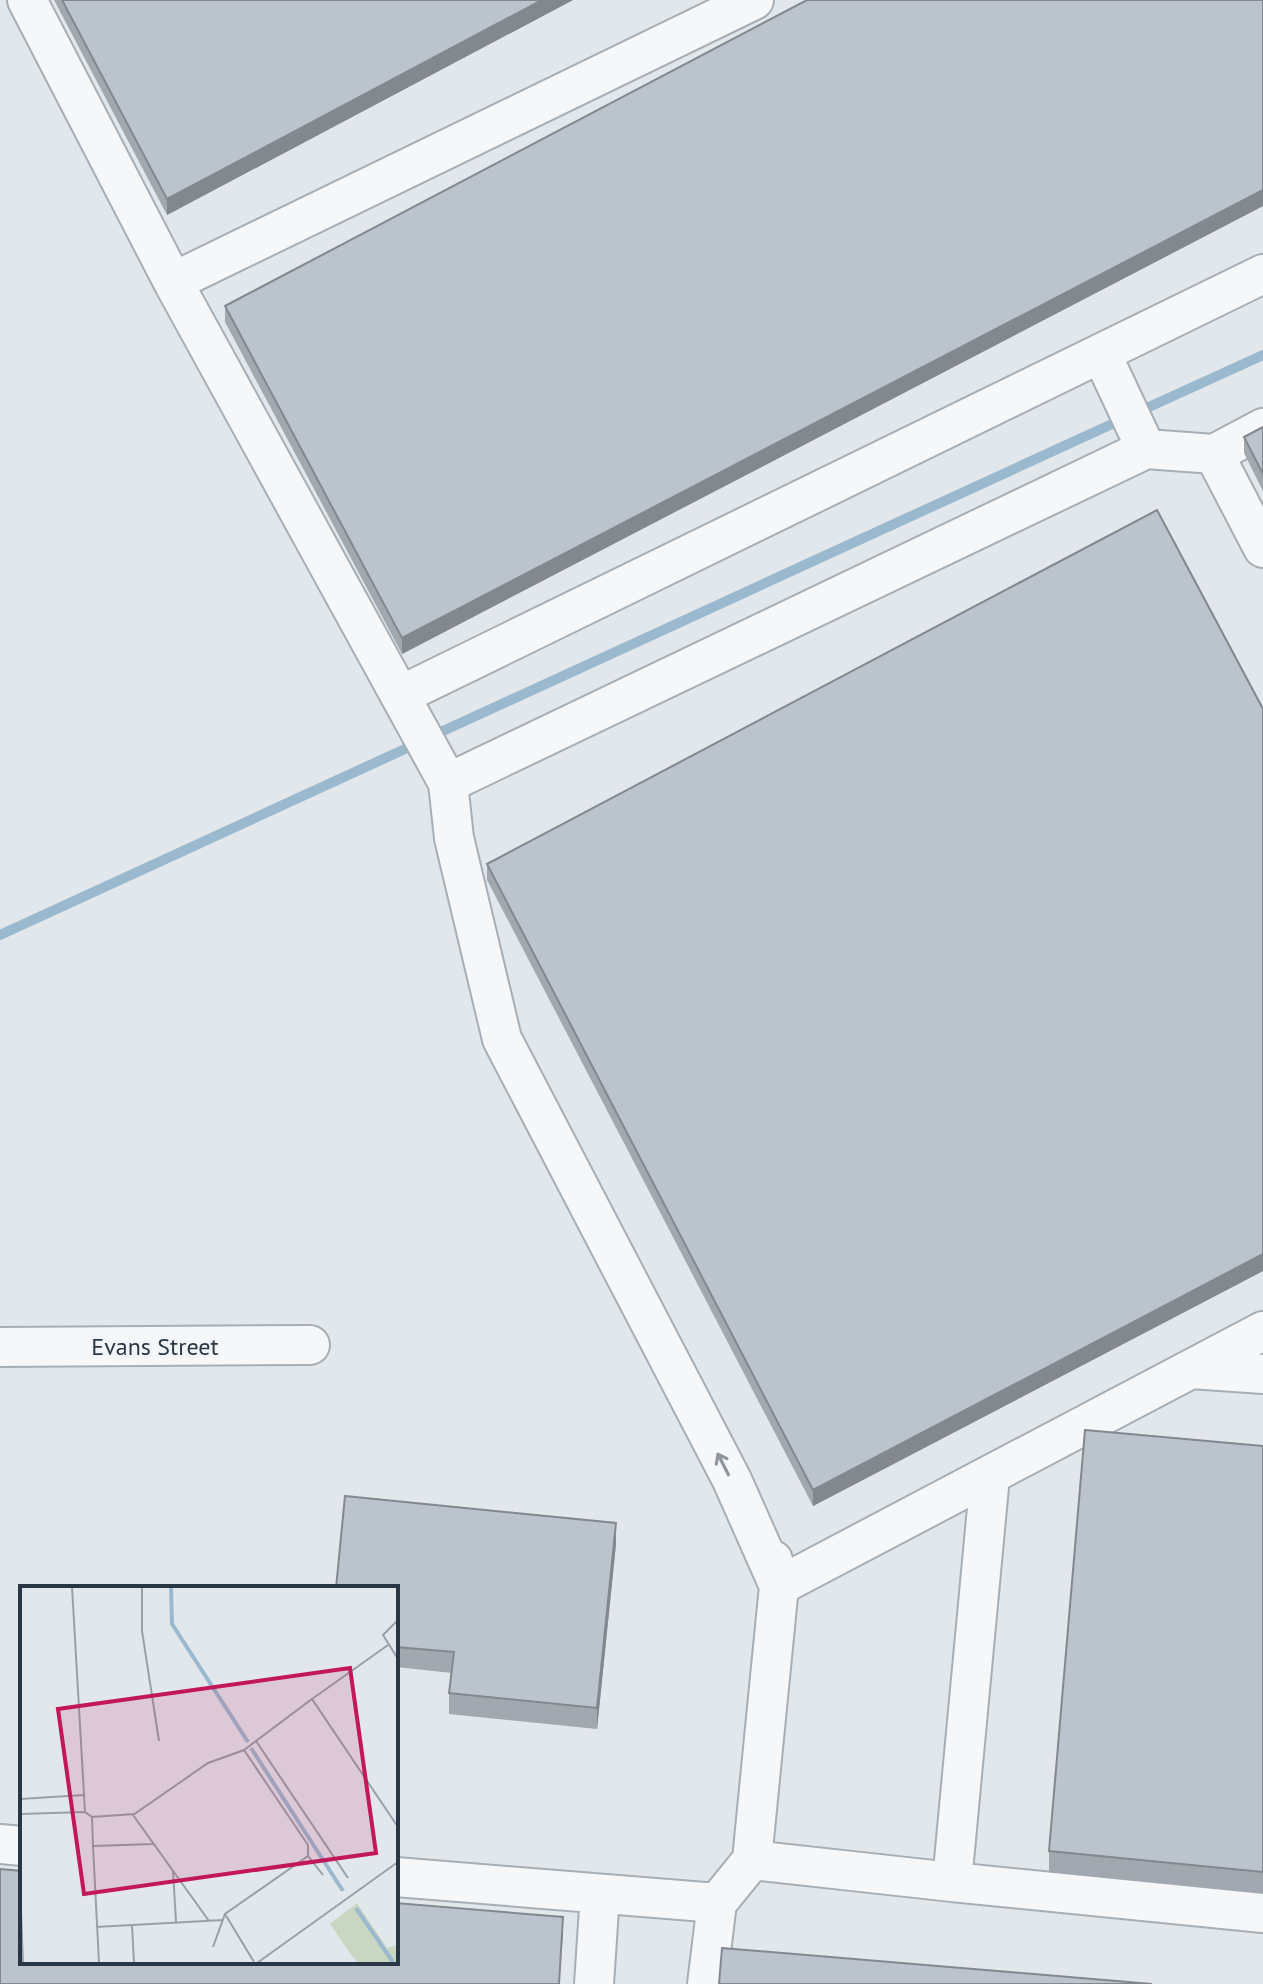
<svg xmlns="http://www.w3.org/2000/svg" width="1263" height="1984" viewBox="0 0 1263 1984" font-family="'PT Sans',sans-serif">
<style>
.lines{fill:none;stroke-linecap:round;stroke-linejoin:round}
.stream{stroke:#9ab9ce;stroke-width:10}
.minor-casing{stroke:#a6aeb6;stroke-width:42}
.minor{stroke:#f5f7f9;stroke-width:38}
.wall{fill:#a1a8af}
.shaded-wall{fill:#83888f}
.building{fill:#bbc3cc;stroke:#83888f;stroke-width:2}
.oneway{stroke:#8e969f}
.labels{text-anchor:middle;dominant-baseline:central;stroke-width:6;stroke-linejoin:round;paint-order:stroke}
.street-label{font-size:24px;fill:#283645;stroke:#f2f5f8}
.inset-river{fill:none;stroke:#9ab9ce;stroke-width:4}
.inset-road{fill:none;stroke:#98a0a9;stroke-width:2}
.view{fill:#c2185b;fill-opacity:0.15;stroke:#c2185b;stroke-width:4}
.inset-edge{fill:none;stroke:#283645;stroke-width:4}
</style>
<rect width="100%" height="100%" fill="#e2e7eb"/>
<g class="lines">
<path class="stream" d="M1138,412l125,-57
M432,736l691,-317
M0,935l418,-192"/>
<g class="minor-casing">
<path id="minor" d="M27,0l146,282
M754,0l-581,282 275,501 6,55 48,201 230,441 47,106
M1101,353l45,96
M1214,454l49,-26
M401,695l862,-421
M448,783l698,-334 68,5 49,94
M0,1347l310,-2
M1191,1369l72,5
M990,1476l-38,406 311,31
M773,1560l6,26 -27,274 200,22
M779,1586l484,-255
M0,1844l22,2
M396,1877l321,26 35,-43
M594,1984l6,-90
M707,1984l10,-81"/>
</g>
<use href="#minor" class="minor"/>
</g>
<path class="wall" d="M54,0h519l-406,215z
M1263,0v206l-861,448 -177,-332v-16z
M1263,427v64l-19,-38v-16z
M1263,709v562l-450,235 -326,-626v-16z
M1263,1446v447l-214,-21v-21z
M616,1544l-19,185 -148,-15v-21l3,-20 -56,-6v-79z"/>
<path class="shaded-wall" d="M542,0h31l-406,215v-16z
M1263,190v16l-861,448v-16z
M1263,1254v17l-450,235v-16z
M616,1523v21l-19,185v-21z
M563,1917v16l-4,51z"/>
<path class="building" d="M62,0h480l-375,199z
M807,0h456v190l-861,448 -177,-332z
M1263,427v47l-19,-37z
M1157,510l106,199v545l-450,236 -326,-626z
M1085,1430l178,16v426l-214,-21z
M345,1496l271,27 -19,185 -148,-15 5,-41 -58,-5v-59h-60z
M0,1869l22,2v91h374v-59l167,14 -4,67h-559z
M722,1948l430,36h-433z"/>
<defs><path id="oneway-shaft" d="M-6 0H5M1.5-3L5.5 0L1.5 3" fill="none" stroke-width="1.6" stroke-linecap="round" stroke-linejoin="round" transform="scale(2)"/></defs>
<use class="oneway" href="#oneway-shaft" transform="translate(723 1464) rotate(-117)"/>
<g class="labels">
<g class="street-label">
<text x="155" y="1346">Evans Street</text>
</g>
</g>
<g transform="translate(20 1586)">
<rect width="378" height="378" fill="#e2e7eb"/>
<path d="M337,317l30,45 11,-3v18h-41l-27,-39z" fill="#c9d6c2"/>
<path class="inset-river" d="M151,1l1,37 76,118M231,162l92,143M336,322l37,54"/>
<path class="inset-road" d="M52,1l13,225 7,5M122,1v44l17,110M378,34l-15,15 15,24M292,113l76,-54M236,155l92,137M0,213l64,-4M0,228l65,-2M113,229l75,-52 36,-13 68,-51 86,128M113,229l76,106M73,260l-1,-29 43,-3M288,270l15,19M153,285l3,51M0,298l3,79M205,328l29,48M112,339l2,38M76,341l127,-7M193,361l12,-33 83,-58v-11l-64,-95M79,377l-6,-117 60,-2M237,377l141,-101"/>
<path class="view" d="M330,82l26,185 -292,41 -26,-185z"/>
<rect width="378" height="378" class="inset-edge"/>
</g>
</svg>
